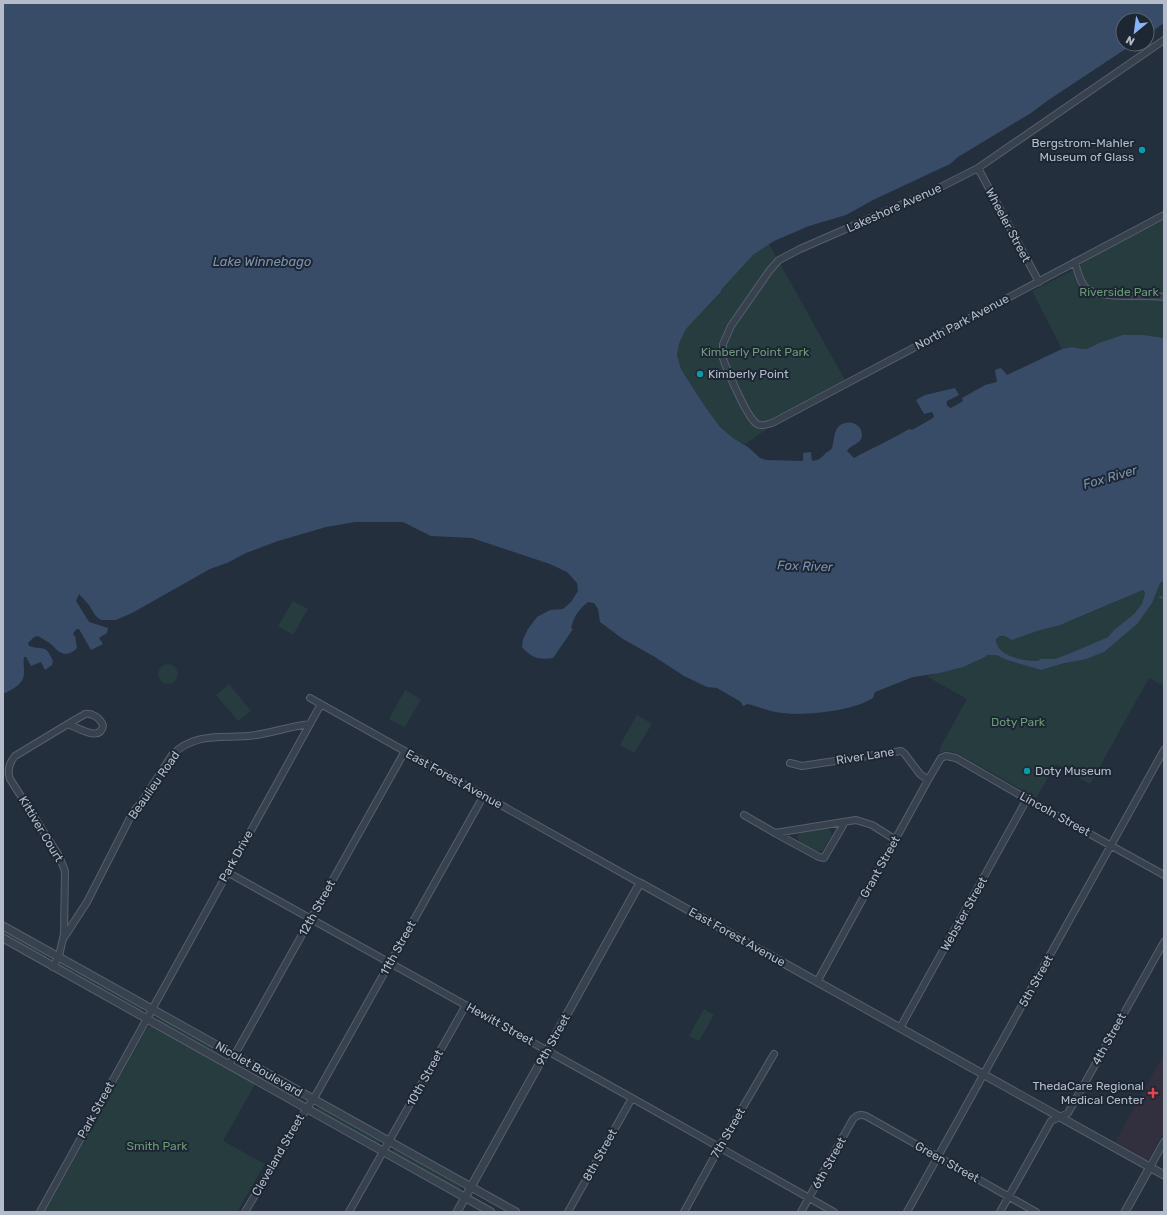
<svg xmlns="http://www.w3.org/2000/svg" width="1167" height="1215" viewBox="0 0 1167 1215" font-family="Rubik,sans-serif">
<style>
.medical{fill:#32303f}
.green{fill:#263c3f}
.water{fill:#394c67;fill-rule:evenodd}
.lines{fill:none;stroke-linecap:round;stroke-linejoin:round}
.stream{stroke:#394c67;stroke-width:2}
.minor-casing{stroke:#565f6c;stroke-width:8}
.tertiary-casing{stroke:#565f6c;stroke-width:9}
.minor{stroke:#38414e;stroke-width:6}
.tertiary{stroke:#38414e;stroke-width:7}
.culture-dot{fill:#0f9aa8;stroke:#1d2633;stroke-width:1.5}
.health-dot{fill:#e0444e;stroke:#1d2633;stroke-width:1.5}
.labels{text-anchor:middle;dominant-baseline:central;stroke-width:4;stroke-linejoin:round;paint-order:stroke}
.poi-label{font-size:12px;fill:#b4bcc9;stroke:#1d2633;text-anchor:end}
.street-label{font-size:12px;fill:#b4bcc9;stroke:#1d2633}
.park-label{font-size:12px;fill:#6b9a76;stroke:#1d2633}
.water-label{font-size:13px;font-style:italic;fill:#7c92b1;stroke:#1d2633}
</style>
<rect width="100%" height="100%" fill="#242f3e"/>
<path class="medical" d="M1164,1054v78l-15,27 -3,1 -31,-18z"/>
<path class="green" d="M1164,220v118l-20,-3 -45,8 -12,6h-5l-10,-2 -10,2 -30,-58 38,-19 24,-16z
M769,244l76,136 -79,41v9l-21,14 -12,-6 -13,-11 -16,-22 -23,-36 -4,-14 2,-11 7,-15 35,-36v-3l32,-35z
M1164,581v105l-15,-8 -59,106 -34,-20 -20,34 -77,-44 -10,-3 -10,2 3,-9 25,-45 -41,-23 14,-3 45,-16 2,-2h9l11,5 34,10 63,-18 56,-69z
M1143,590l2,3 -3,12 -8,9 -20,16 -6,7 -35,15 -18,7h-15l-1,2c-14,0 -43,-4 -43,-22l4,-3c8,1 16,-2 24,-3 42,-7 80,-27 119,-43z
M293,601l15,8 -15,26 -15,-9z
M158 674a10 10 0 1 1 20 0a10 10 0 1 1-20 0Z
M229,684l22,27 -13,10 -22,-26z
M405,690l16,9 -16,28 -16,-8z
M637,715l15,9 -18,29 -14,-8z
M827,828l4,3 1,4 -10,16c-8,1 -19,-5 -24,-11v-5l4,-3z
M3,930l44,24v3l-3,1 -41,-23z
M62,963l80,44v3l-3,1 -79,-45z
M704,1009l10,6 -15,26 -10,-5z
M161,1018l58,32v4l-3,1 -57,-32 -1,-4z
M152,1026l103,58 -32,57 42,23 -28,48h-192l101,-182 2,-3z
M240,1063l61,33v4l-2,1 -59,-33 -1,-2z
M320,1107l60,34v3l-2,1 -61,-35v-2z
M394,1149l66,37 1,3 -3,1 -65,-36 -1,-2z"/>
<path class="water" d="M3,3h1161v20l-17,12v-15h-24v24h10l-86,57 -16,12 -73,44 -8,7 -77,36 -27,15 -37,11 -35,15 -21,14 -32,35v2l-35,37 -7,15 -2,11 4,14 23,36 16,22 13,11 15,9 12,11 6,2 37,1v-8l8,-1 1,9c8,-1 9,-3 15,-9 3,-2 3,-1 5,-4 3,-9 1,-22 13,-25 10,-3 20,6 16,16 -3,6 -11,6 -14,12l7,7c18,-10 37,-18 55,-29l3,1 21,-12 1,-2 -2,-4 -8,2 -8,-14 9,-5 30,-7 4,7 -12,6c-1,4 0,6 4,7l12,-7 -1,-3 23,-13 12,-3 -2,-12 6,-2 6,7 55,-26 10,-2 10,2h5l12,-6 24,-8h21l20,3v243l-4,2 -8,20 -15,21 -33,28 -18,7 -21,4 -24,7 -34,-10 -11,-5h-9l-2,2 -22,10 -23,6 -27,4 -38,15 -2,6c-21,13 -66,18 -91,15 -10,-1 -20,-5 -30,-8l-5,-1 -3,2 -2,-1 -1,-3 -24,-14 -10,-1 -23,-11 -29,-19 -32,-18 -23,-17 -2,-13 -4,-6 -6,-1c-9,7 -14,14 -17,26l2,1 -20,29c-15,2 -21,0 -31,-11l1,-8 5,-10 9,-12 13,-7 13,-1 8,-7 7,-11 -1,-8 -10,-11 -17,-8 -78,-26 -41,-2 -28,-14h-48l-29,5 -48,14 -32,12 -19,10 -17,6 -78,44 -16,7h-14l-4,-2 -3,-3 -6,-10 -10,-11 -3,7 13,21 19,6 -1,5 -8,5 4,6 -12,6 -12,-21h-2l-3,3 -1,3 2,1 2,12c-10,10 -17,6 -25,-3 -4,-4 -10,-6 -14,-9l-4,1 -6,6 1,3c15,5 16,-3 24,15l-1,4 -7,5 -4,-8 -10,4 -5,-9h-2c-1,5 0,9 0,14 1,13 -11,18 -21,23zM1143,590l2,3 -3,11 -8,10 -20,16 -6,7 -35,15 -18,7h-15l-2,2c-13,0 -42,-4 -42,-22l4,-3h5l7,4 25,-9 23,-6z"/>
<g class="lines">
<path class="stream" d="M1160,597l4,1"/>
<g class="minor-casing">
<path id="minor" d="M1164,40l-186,128 -43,22 -135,59 -21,11 -9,10 -39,56 -8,18v14l2,6c5,12 22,54 32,60 5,3 10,0 15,-1l392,-208
M978,168l61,114
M1075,262c2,8 5,21 11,26 13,12 59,6 78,9
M310,698l330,185
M85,714c7,-1 16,4 18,12 -3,16 -25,2 -35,-2z
M790,763l12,3 99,-15 3,2 16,21 8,6
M744,815l31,18 81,-13 16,5 24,15
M775,833l44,24 5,1 21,-36
M227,872l405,226 202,114
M63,939l24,-37 46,-90 8,-9 31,-48c25,-25 54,-15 84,-20 19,-3 36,-9 54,-11
M53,967l6,-11 5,-22 1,-63 -6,-15 -49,-77c-3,-9 -1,-16 5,-23l53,-32
M817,982l111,-202 13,-22 5,-2 10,2 78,45 130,72
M900,1028l127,-229
M229,1065l176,-314
M1150,1167l14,-25
M40,1212l281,-508
M245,1212l57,-96 15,-23 167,-298
M349,1212l117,-207
M568,1212l64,-114
M684,1212l39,-71 51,-87
M801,1212l52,-93c4,-4 7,-5 13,-3l170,96
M907,1212l257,-462
M1000,1212l51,-91 17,-8 96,-171"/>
</g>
<g class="tertiary-casing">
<path id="tertiary" d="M3,926l513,286
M3,938l488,274
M457,1212l183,-329 524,292
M1125,1212l25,-45"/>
</g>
<use href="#minor" class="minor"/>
<use href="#tertiary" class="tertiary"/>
</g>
<g class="culture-dot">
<circle cx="1142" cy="150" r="4"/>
<circle cx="700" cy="374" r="4"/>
<circle cx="1027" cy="771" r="4"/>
</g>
<path class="health-dot" d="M1151 1087h4v4h4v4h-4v4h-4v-4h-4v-4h4z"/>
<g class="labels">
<g class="poi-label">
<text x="1134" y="143">Bergstrom-Mahler<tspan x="1134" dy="14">Museum of Glass</tspan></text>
<text x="708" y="374" text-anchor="start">Kimberly Point</text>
<text x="1035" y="771" text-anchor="start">Doty Museum</text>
<text x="1144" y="1086">ThedaCare Regional<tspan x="1144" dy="14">Medical Center</tspan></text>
</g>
<g class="street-label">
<text transform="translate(894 208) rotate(-24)">Lakeshore Avenue</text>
<text transform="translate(1008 225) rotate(62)">Wheeler Street</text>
<text transform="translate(962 322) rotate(-28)">North Park Avenue</text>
<text transform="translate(865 756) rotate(-9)">River Lane</text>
<text transform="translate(454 779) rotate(29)">East Forest Avenue</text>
<text transform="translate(154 785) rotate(-55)">Beaulieu Road</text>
<text transform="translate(1055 814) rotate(29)">Lincoln Street</text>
<text transform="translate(41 829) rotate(59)">Kittiver Court</text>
<text transform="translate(236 856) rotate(-61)">Park Drive</text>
<text transform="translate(880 867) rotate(-61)">Grant Street</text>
<text transform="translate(317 908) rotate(-61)">12th Street</text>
<text transform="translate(964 914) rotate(-61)">Webster Street</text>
<text transform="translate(737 937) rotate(29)">East Forest Avenue</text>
<text transform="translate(398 948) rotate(-61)">11th Street</text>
<text transform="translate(1036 981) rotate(-61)">5th Street</text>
<text transform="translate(500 1024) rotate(29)">Hewitt Street</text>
<text transform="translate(1109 1039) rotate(-61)">4th Street</text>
<text transform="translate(553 1040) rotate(-61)">9th Street</text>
<text transform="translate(259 1069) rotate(30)">Nicolet Boulevard</text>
<text transform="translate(425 1078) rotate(-61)">10th Street</text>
<text transform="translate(96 1110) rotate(-61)">Park Street</text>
<text transform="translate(728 1133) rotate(-60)">7th Street</text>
<text transform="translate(278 1155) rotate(-60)">Cleveland Street</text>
<text transform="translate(600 1155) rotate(-61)">8th Street</text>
<text transform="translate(947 1162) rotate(29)">Green Street</text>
<text transform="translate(829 1163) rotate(-61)">6th Street</text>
</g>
<g class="park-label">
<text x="1119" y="292">Riverside Park</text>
<text x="755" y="352">Kimberly Point Park</text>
<text x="1018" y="722">Doty Park</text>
<text x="157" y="1146">Smith Park</text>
</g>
<g class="water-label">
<text x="262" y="261">Lake Winnebago</text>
<text transform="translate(1110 477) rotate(-16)">Fox River</text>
<text transform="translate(805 566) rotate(2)">Fox River</text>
</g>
</g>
<rect width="1167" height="1215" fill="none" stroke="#b4bcc9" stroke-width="8"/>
<g transform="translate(1135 32) rotate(209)"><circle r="19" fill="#1d2633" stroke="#59626f"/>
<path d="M0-3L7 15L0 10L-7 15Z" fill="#8ab4f8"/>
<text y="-6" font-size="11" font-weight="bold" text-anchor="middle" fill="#b4bcc9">N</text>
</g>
</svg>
